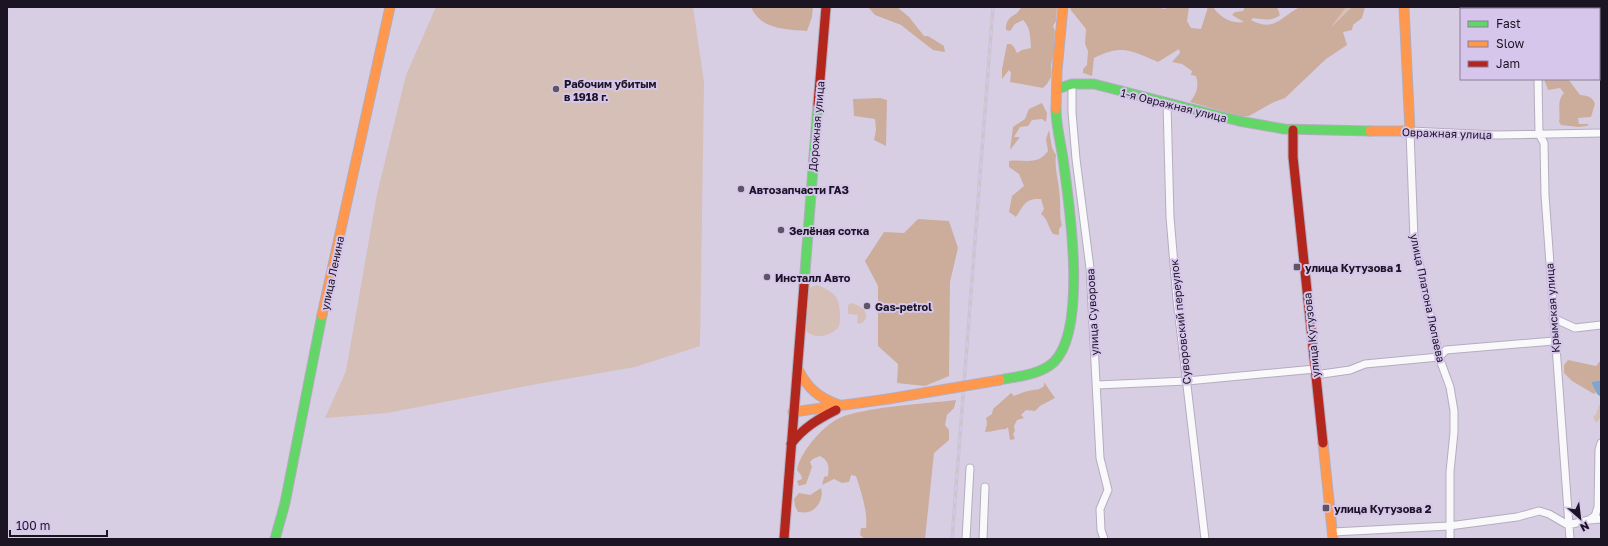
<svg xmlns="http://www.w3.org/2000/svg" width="1608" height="546" viewBox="0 0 1608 546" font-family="'Golos Text',sans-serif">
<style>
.green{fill:#d5bfb6}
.forest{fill:#ccad9c}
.water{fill:#84a5cb}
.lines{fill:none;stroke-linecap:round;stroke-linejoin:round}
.street-casing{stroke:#b4adbd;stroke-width:9}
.fast-casing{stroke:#b4adbd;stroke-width:11}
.slow-casing{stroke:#b4adbd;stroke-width:11}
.jam-casing{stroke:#b4adbd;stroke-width:11}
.street{stroke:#f9f8fb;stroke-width:7}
.fast{stroke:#63d668;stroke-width:9}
.slow{stroke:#ff974d;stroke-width:9}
.jam{stroke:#b3261e;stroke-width:9}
.rail-casing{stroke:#c9c6cd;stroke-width:3.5}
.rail{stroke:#d6c6ec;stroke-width:2;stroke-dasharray:6;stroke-linecap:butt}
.slow-bridge-casing{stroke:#b4adbd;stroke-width:11;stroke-linecap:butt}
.slow-bridge{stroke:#ff974d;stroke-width:9}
.poi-dot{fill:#5d5566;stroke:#d6c6ec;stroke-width:1.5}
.labels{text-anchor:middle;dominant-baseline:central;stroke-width:4;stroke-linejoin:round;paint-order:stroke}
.poi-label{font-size:11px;font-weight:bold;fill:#1b1422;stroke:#d6c6ec;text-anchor:start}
.street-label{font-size:11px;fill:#1b1422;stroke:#d6c6ec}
</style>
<rect width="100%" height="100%" fill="#d7cee4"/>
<path class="green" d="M436,7h257l11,75 -4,264 -65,21 -98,17 -150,29 -62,5 21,-47 31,-177 29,-119z
M1346,7h6l-23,21z
M817,285c19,8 23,12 23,32 0,4 0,9 -3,12 -9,8 -23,10 -31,2l3,-43z
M852,303c7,3 15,5 14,14 -1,4 -2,5 -7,7l-2,-2 1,-7 -10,-1v-9z
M1599,405h2v12l-5,6 -3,-6 3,-3z"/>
<path class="forest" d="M751,7h62l-1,10 -5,14c-21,-2 -46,-1 -56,-24z
M868,7h29l12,10 15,19h4l16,10 1,6 -12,-2 -32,-25 -26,-10z
M1021,7h36l-1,14 -3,5 2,5 -1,22 -3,12v12l-4,7 -4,4 -33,-6 1,-9 -2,-3 -7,9v-10l5,-25h4l3,3 3,6 5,-3 9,-2c-1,-11 0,-20 -8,-28l-8,4 -5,7 -4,-1c0,-17 11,-12 15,-23z
M1072,7h89l2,2 9,-2h17l-2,14 4,7 10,1 7,-22h5c8,11 18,17 31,15l-12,-7 3,-3 8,-1 2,-4h32l3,8c-8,7 -18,4 -27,3l-2,2c24,13 30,-4 49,-13 6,-2 38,0 46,0l-15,20 21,-20h13l-3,11 -9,7 -1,5 -9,2 4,13 -21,14 -41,39 -11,4 -25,14h-10l-49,-14c7,-9 9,-15 6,-26l-5,-1 1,-4 -10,-7 -10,-2 8,-9 -1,-4 -21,13c-27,-12 -37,-18 -64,-4l-2,18 -9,-3v-4l4,-4 1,-14 -3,-7 1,-15 -16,-20z
M1543,7h44l4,2h-46z
M1544,79h24l12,16c8,1 12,1 15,9l-4,13 -13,1 1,6h10l-2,2 -9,1 -17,-2 -2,-3c2,-10 -3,-21 5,-29l-4,-5 -12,2z
M880,98l7,2 -1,46 -12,-6 2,-10 -1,-11 -21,-3 -1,-17z
M1042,103l5,10 -1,9 -4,-3 -10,1 -4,6 -8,1 -6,10h6l-10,13 3,-23 12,-8 4,-10z
M1049,130l3,18 4,7c-2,15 4,30 4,45 1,9 -1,16 2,25l-3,4v6l-6,-1c-5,-7 -5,-15 -12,-20l3,-5 -3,-10c-16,-1 -17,6 -25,18l-7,-5 3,-16 12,-10 -5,-12 -10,-7v-6c16,-2 28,5 39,-10l-2,-12z
M918,219l31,2 9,27 -8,34 -1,94 -24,10 -28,-3 1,-19 -20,-18v-60l-13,-25 19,-29 20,1z
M1568,360l28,6 5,-6v20l-10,2 5,10 -2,2 -22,-13 -8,-8v-8z
M1044,382l11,16 -15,8 -5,5 -9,-1 -5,5 3,3 -7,2 -3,6 1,5 -2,3 2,5 -5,1 -2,-13 -2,2c-8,0 -13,3 -21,3l2,-8 -1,-6 6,-4 1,-5 18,-16 3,3c5,-2 9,-4 14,-5 6,-2 11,0 16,-5z
M956,400l-2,8 -7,7 -2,10 4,5v10l-15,13 -9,86h-60l-5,-4 1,-7h5c2,-17 -5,-36 -10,-52l-5,-1 -2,7 -7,1 -8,-4 -12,6 2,-8 4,-1c1,-10 1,-15 -8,-20l-7,3 -3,3 2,5 -6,17 -7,2 -2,-5 5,-2 -1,-4 -4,-5c3,-19 29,-48 47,-54 33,-10 78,-12 112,-16z
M821,488c3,9 -3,22 -13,24 -3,1 -7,0 -10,0l-3,-6 -1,-7 5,-6 11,2z"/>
<path class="water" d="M1601,380v17l-4,-3 -6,-12z"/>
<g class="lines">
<g class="street-casing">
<path id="street" d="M1538,79l1,55 5,9 1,52 25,344
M1072,84v28l4,47 14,109 10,190 8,32 -8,19 1,21 3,9
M1167,103l3,114 7,83 28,239
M1553,318l22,10 26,-3
M1315,375l35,-5 15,-6 74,-7 7,-7 108,-9
M1097,385l90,-4 128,-12
M1589,520l6,-4 3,-9 1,-57 2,-7
M1333,532l116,-6 68,-9 22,-6 10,3 19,11 21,-5 12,-1
M966,539l4,-71
M983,539l2,-52
M1450,539v-67l4,-40v-21l-4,-24 -11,-30 -25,-118 -4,-108 86,4 105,-2"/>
</g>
<g class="fast-casing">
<path id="fast" d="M1057,89l15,-5h22l145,37 45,8 86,2
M804,285l14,-181
M1000,380c18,-4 40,-5 54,-18 33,-33 16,-152 10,-196 -2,-19 -8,-38 -8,-57
M275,539l10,-36 37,-188"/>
</g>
<g class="slow-casing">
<path id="slow" d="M1056,109l1,-38 6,-64
M1370,131h40l-6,-124
M322,315l68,-308
M798,369c9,19 21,29 41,36
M793,412l95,-13
M1323,443l10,96"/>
</g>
<g class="jam-casing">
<path id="jam" d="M818,104l8,-97
M1293,130v27l30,286
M791,444c12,-16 27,-25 45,-34
M784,539l20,-254"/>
</g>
<use href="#street" class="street"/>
<use href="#fast" class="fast"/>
<use href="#slow" class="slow"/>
<use href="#jam" class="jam"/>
<g class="rail-casing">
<path id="rail" d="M952,539l41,-532"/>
</g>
<use href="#rail" class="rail"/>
<g class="slow-bridge-casing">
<path id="slow-bridge" d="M888,399l112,-19"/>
</g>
<use href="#slow-bridge" class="slow-bridge"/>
</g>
<g class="poi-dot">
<circle cx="556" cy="89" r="4"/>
<circle cx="741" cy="189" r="4"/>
<circle cx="781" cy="230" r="4"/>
<rect x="1293" y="263" width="8" height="8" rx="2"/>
<circle cx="767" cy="277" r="4"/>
<circle cx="867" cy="306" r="4"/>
<rect x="1322" y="504" width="8" height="8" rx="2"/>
</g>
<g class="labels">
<g class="poi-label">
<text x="564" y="83">Рабочим убитым<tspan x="564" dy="13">в 1918 г.</tspan></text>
<text x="749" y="189">Автозапчасти ГАЗ</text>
<text x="789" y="230">Зелёная сотка</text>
<text x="1305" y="267">улица Кутузова 1</text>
<text x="775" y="277">Инсталл Авто</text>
<text x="875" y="306">Gas-petrol</text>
<text x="1334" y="508">улица Кутузова 2</text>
</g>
<g class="street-label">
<text transform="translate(1174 105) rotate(14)">1-я Овражная улица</text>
<text transform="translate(816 126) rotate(-85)">Дорожная улица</text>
<text transform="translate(1447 133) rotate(2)">Овражная улица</text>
<text transform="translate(332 273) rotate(-78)">улица Ленина</text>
<text transform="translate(1428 298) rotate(78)">улица Платона Люпаева</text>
<text transform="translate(1552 308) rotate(-94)">Крымская улица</text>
<text transform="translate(1092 312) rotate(-93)">улица Суворова</text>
<text transform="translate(1180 322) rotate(-96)">Суворовский переулок</text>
<text transform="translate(1311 335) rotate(-96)">улица Кутузова</text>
</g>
</g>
<rect width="1608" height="546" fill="none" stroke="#1b1422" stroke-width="16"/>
<rect x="1460" y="8" width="140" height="72" fill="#d6c6ec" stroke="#8b7f9b"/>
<rect x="1468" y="21" width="20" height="6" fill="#63d668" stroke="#8b7f9b"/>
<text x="1496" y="28" font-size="12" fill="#1b1422">Fast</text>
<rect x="1468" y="41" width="20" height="6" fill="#ff974d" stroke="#8b7f9b"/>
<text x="1496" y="48" font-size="12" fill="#1b1422">Slow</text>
<rect x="1468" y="61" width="20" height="6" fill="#b3261e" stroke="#8b7f9b"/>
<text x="1496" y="68" font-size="12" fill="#1b1422">Jam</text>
<g transform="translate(1580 518) rotate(152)" stroke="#d6c6ec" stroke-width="3" paint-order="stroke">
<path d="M0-3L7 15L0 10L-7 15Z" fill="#1b1422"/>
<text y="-6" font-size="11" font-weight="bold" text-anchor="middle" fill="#1b1422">N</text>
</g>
<path d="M10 530v6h97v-6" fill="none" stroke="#1b1422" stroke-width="2"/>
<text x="16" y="530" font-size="12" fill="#1b1422" stroke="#d6c6ec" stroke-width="3" paint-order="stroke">100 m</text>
</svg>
